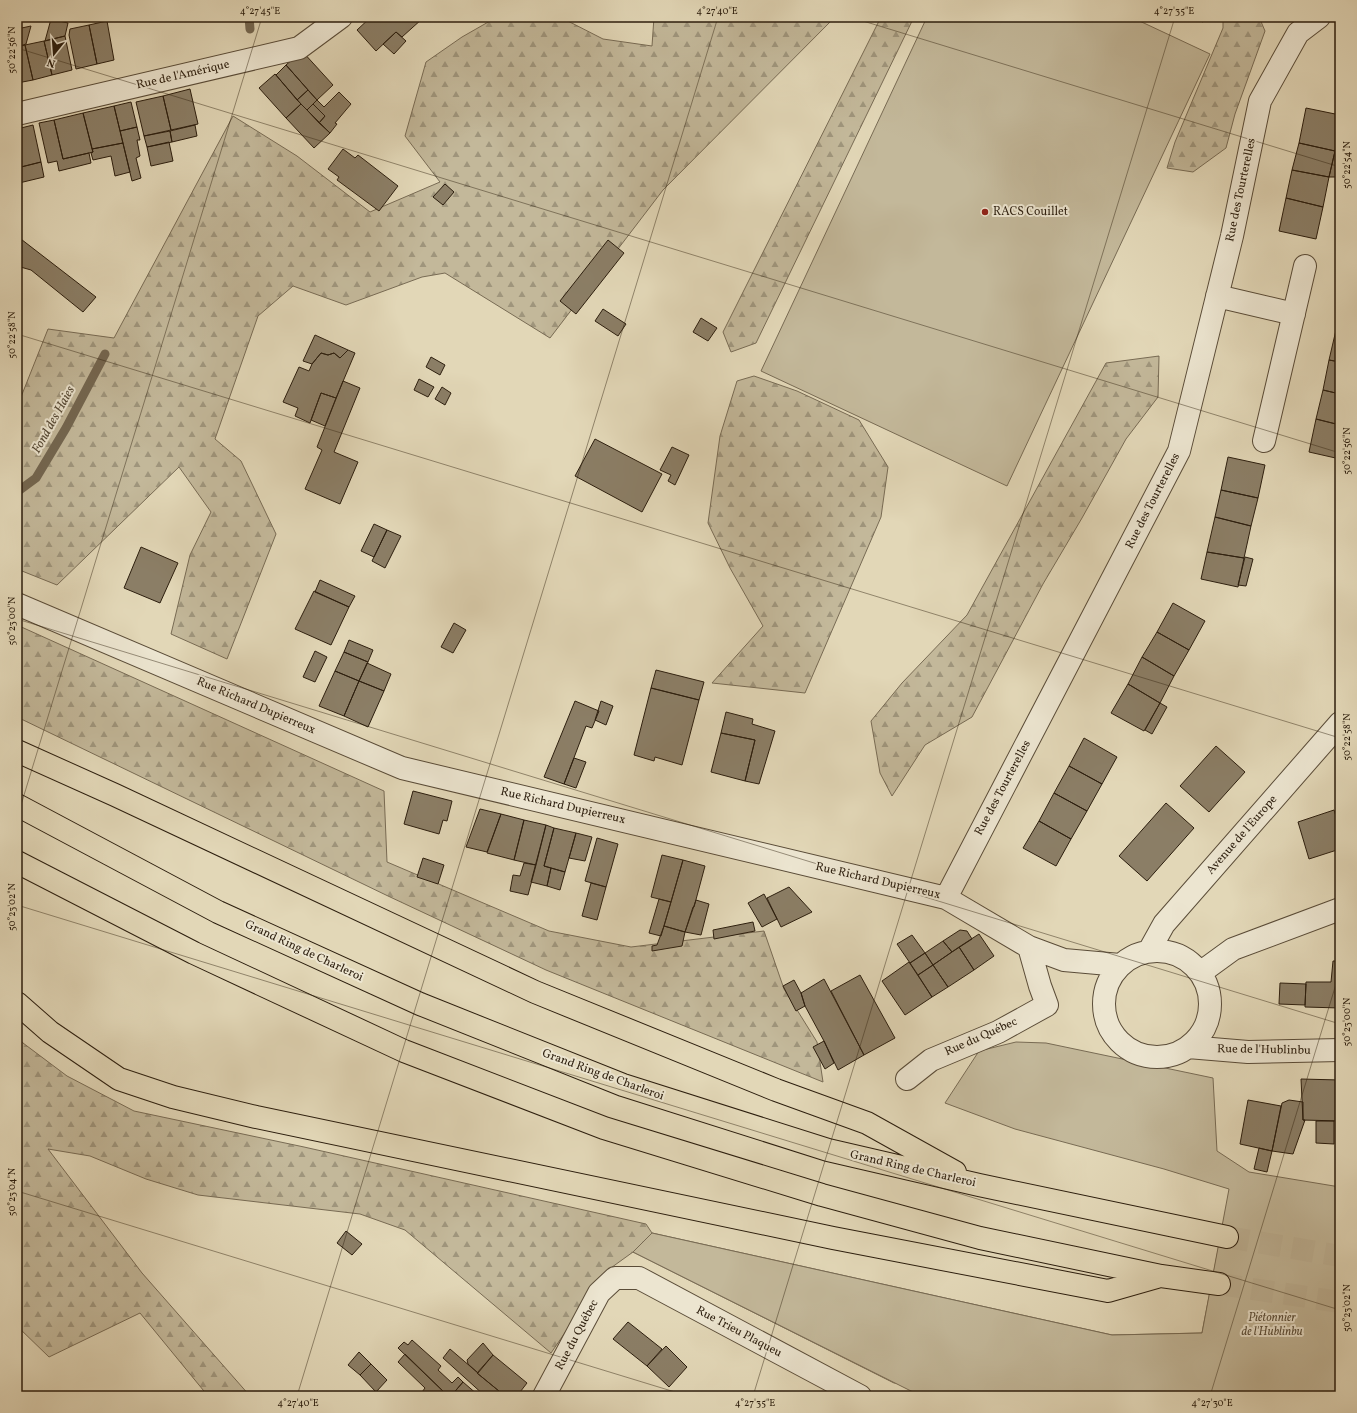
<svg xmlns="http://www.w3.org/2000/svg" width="1357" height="1413" viewBox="0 0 1357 1413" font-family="Vollkorn,serif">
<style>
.forest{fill:url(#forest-firs);stroke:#786b54}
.park{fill:#c3b89a;stroke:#786b54}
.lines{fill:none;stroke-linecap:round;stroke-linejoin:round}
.stream{stroke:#746751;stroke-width:9}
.building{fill:#8b7e66;stroke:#2c1e0e}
.motorway-tunnel{stroke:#beb295;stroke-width:22;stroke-dasharray:22 11;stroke-linecap:butt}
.minor-casing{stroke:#5a4c38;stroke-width:24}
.motorway-casing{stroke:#2c1e0e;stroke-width:24}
.minor{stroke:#ece5d0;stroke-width:22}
.motorway{stroke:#e2d7b7;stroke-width:22}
.ticks{fill:none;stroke:#2c1e0e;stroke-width:1;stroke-opacity:0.45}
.poi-dot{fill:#8f2418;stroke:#ece5d0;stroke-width:1.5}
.labels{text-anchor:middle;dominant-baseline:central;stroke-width:4;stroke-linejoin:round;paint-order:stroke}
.street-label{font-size:12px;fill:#2c1e0e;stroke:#ece5d0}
.poi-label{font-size:12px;fill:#2c1e0e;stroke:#ece5d0;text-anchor:start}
.park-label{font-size:12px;font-style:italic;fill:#594c38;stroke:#ece5d0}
.water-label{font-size:13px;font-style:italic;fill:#564935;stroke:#ece5d0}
.neatline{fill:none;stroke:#2c1e0e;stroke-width:1.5}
.ticks-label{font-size:10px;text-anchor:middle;fill:#2c1e0e}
</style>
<defs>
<pattern id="forest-firs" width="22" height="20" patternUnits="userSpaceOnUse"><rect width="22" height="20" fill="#c3b89a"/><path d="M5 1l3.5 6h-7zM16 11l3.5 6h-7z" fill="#9f957c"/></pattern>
</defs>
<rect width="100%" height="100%" fill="#e2d7b7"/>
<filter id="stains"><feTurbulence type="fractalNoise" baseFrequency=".005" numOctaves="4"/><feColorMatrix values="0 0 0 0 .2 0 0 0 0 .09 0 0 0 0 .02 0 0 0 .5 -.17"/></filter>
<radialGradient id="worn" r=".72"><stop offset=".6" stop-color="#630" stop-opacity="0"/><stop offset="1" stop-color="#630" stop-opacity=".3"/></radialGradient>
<path class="forest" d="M497,17h63l43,22 49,7 2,-29h181l-172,173 -113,148 -105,-65 -23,4 -76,28 -53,-19 -35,30 -43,123 26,22 35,73 -49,125 -56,-25 19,-79 21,-43 -32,-45 -122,118 -40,-16v-162l31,-78 66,9 119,-222 64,40 73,56 70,-30 -35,-46 21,-74 36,-25z
M881,17h33l-158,326 -25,9 -8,-20z
M1223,17h36l6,14 -30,83 -9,34 -33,24 -26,-4 8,-26 48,-114z
M1159,356l-1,41 -32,42 -44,79 -39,66 -71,133 -47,28 -33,51 -12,-23 -9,-52 31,-38 65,-68 139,-252z
M754,376l43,15 62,29 29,47 -7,50 -76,176 -93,-10 51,-57 -33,-58 -22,-45 12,-87 17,-55z
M17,625l367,166 3,71 162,69 82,16 133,-16 20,58 33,53 6,40 -277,-112 -158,-74 -371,-179z
M17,1036l6,7 44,33 67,35 170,36 342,77 6,9 460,102 90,-2 23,-119 115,182 -446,-13 -261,-131 -25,18 -57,83 -146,-123 -45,-16 -162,-19 -52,-16 -56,-23 -42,-7 94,124 108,123h-42l-68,-83 -91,44 -32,-31z"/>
<path class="park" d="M927,17h204l79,37 -203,432 -246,-115z
M1016,1042l30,1 167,35 4,73 32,21 91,15v209h-419l-288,-144 19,-19 460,102 90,-2 27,-144 -65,-20 -149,-40 -70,-26 34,-52z"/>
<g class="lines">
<path class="stream" d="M249,17l1,12
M17,492l19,-14 30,-50 39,-74"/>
</g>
<path class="building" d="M371,17h49l2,2 -20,18 -6,-5 -20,19 -19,-21z
M1193,17h12l-2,5z
M51,19l17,4 -3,13 -20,5z
M107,21l7,39 -17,4 -8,-39z
M89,25l8,39 -21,5 -7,-34 1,-6z
M31,26l-5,18 -9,3v-18z
M396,32l10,9 -12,13 -11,-10z
M65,36l7,34 -20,5 -8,-34z
M44,41l8,34 -19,5 -8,-35z
M25,45l8,35 -16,3v-36z
M302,51l31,34 -16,15 -31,-35z
M286,65l22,25 -11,10 -21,-25z
M275,74l26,30 -15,14 -27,-30z
M190,89l8,35 -27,6 -8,-34z
M308,90l9,10 -10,10 -10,-10z
M339,92l12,12 -16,19 2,1 -7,9 -11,-10 6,-7 -12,-12 4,-4 7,7z
M163,96l8,34 -27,6 -8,-34z
M131,102l6,25 -17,4 -6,-25z
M301,104l29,29 -16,15 -28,-30z
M313,104l12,12 -6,7 -12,-13z
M114,106l9,37 -31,6 -9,-36z
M1306,108l34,7v14l-5,22 -36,-8z
M83,113l10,39 -30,7 -9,-39z
M54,120l9,39 26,-6 2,10 -32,8 -2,-10 -9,2 -9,-40z
M33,125l8,37 -24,6v-39z
M195,125l2,11 -25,6 -2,-11z
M137,127l3,13h-3l3,16 -4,2 5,20 -9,3 -12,-50z
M1340,129v19l-4,-1z
M170,131l2,11 -25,5 -3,-11z
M169,142l4,19 -22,5 -4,-19z
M123,143l7,29 -15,4 -4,-20 -18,4 -2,-7 2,-1 -1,-3z
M1299,143l36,8 -6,26 -37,-7z
M1336,147l4,1v23l-2,6h-9z
M343,149l12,9 3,-3 40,31 -19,25 -42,-31 2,-3 -11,-8z
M41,162l3,15 -25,6 -2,-15z
M1292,170l37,7 -6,30 -37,-9z
M445,184l9,8 -11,13 -10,-8z
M1286,198l37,9 -7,32 -37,-8z
M17,236l79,61 -13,15 -52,-42 -14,-4z
M608,240l16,13 -48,61 -16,-13z
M603,309l23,15 -8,12 -23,-15z
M1340,313v18l-4,-1z
M701,318l16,10 -9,13 -15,-9z
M1336,330l4,1v31l-11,-2z
M315,335l33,15 -8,8 -6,-5 -6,2 -7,-2 -9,11 -9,-3z
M348,350l7,3 -19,45 -15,-5 -11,30 -15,-7 3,-8 -15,-6 16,-35 10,4 3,-7 9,-11 7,2 6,-2 6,5z
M431,357l14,8 -5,10 -14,-8z
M1329,360l11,2v32l-17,-4z
M419,379l15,8 -6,10 -14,-7z
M343,381l17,7 -26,64 24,10 -18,42 -35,-15 17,-39 -5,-3z
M442,387l9,6 -6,12 -10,-6z
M1323,390l17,4v31l-24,-6z
M321,393l15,5 -11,28 -14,-6z
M1316,419l24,6v34l-31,-7z
M595,439l67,35 -20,38 -67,-36z
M672,447l17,8 -14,30 -7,-4 3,-6 -11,-5z
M1228,457l37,8 -7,33 -37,-8z
M1221,490l37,8 -7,28 -36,-9z
M1215,517l36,9 -7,32 -37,-6z
M374,524l13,6 -13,27 -13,-6z
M387,530l14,6 -16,32 -13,-7z
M141,547l37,16 -18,40 -36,-15z
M1207,552l37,6 -6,29 -37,-8z
M1245,557l8,2 -7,27 -8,-1z
M320,580l35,16 -6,11 -34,-15z
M314,591l35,16 -18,38 -36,-16z
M1173,603l32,18 -16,29 -32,-18z
M454,623l12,7 -13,23 -12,-6z
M1157,632l32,18 -15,26 -32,-19z
M349,640l24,10 -5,12 -24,-10z
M315,651l12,6 -12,25 -12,-5z
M344,652l24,10 -9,19 -24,-10z
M1142,657l32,19 -14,27 -32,-19z
M367,663l24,11 -7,17 -25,-10z
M656,670l48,12 -5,18 -48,-12z
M335,671l24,10 -15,35 -25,-10z
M359,681l25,10 -16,36 -24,-11z
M1128,684l32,19 -16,28 -33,-18z
M651,688l48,12 -17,65 -27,-8 -1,4 -20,-6z
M575,701l24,10 -7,17 -6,-2 -22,58 -20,-7z
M601,701l12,5 -7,19 -11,-5z
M1160,703l7,4 -15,27 -7,-4z
M726,712l27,7 -1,5 23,7 -16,53 -14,-3 10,-41 -34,-7z
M721,733l34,7 -10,41 -34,-9z
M1084,738l33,19 -15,27 -33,-18z
M1216,746l29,26 -36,40 -29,-26z
M574,758l12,4 -10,26 -12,-4z
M1069,766l33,18 -15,27 -33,-18z
M413,791l39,10 -5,20 -4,-1 -4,14 -35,-10z
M1054,793l33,18 -16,28 -32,-18z
M1166,803l28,25 -47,53 -28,-25z
M480,809l21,5 -14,38 -21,-5z
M1334,810l6,19v20l-31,10 -11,-37z
M501,814l23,6 -10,40 -27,-7z
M524,820l22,5 -10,40 -22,-5z
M1039,821l32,18 -15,27 -33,-18z
M546,825l8,3 -10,38 7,2 -4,18 -16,-4z
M554,828l22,5 -11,39 -21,-6z
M576,833l16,4 -7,24 -16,-3z
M597,838l21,6 -12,43 -21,-6z
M662,855l21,5 -12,42 -20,-5z
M423,858l21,7 -6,19 -21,-7z
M683,860l22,6 -11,41h-1l-8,25 -21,-6z
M524,863l12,2 -8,30 -18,-4 3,-16 7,1z
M551,868l14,4 -5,18 -13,-4z
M591,883l15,4 -9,33 -15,-4z
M789,887l23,25 -31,15 -14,-29z
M764,894l13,25 -15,8 -14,-24z
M659,899l12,3 -10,34 -12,-3z
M696,900l13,4 -8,31 -16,-3z
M753,922l2,9 -41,8 -1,-9z
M664,926l21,6 -3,14 -30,5v-5l5,-1z
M960,930l7,1 5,8 -20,13 -9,-11z
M979,934l15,22 -20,14 -15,-23z
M912,935l13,18 -15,10 -13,-19z
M943,941l9,11 -19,13 -8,-12z
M959,947l15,23 -26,17 -15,-22z
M925,953l8,12 -15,10 -8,-12z
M1333,961h7v47l-35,-1 1,-25h25z
M909,962l23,35 -27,18 -23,-34z
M933,965l15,22 -16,10 -14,-22z
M860,975l35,63 -31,17 -33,-64z
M824,979l40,76 -26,15 -14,-29 -19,-35 -4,-13z
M794,980l7,13 4,13 -9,5 -13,-25z
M1280,983l26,1 -1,21 -26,-1z
M1337,1008h3v8l-4,-1z
M824,1041l10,22 -9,6 -12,-22z
M1301,1079l39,1v41l-37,-1z
M1248,1100l33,6 -9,45 -32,-7z
M1289,1100l14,2v18h2l-12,34 -21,-3 10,-48z
M1316,1121h18v23l-18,-1z
M1259,1148l13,3 -5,21 -13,-3z
M346,1231l16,13 -10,11 -15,-12z
M628,1322l34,27 -15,17 -34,-27z
M412,1340l29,26 -3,4 14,13 6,-6 5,5 -12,14h-3l-50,-48 6,-6 4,3z
M483,1343l10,12 -15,18 -10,-9 -1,-4z
M666,1346l21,21 -18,20 -22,-21z
M450,1349l28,24h-1l28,23h-20l-42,-38z
M359,1352l12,12 -11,11 -12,-10z
M405,1354l43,42h-29l6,-8 -27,-26z
M493,1355l34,28 -10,13h-12l-28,-23z
M371,1364l16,16 -11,12 -16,-17z
M463,1382l15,13 -27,1z"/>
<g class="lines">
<path class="motorway-tunnel" d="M1227,1237l113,19
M1219,1284l121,18"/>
<g class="minor-casing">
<path id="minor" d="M17,114l282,-66 42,-31
M1217,296l77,18
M1264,441l41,-175
M17,604l385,164 544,130 83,49 35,13 56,5
M946,898l233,-447 53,-215 28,-135 38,-68 21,-16
M1149,951l15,-27 176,-201
M1104 1004a53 53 0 1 1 106 0a53 53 0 1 1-106 0Z
M1200,973l33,-24 107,-40
M1188,1047l60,5 92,-2
M907,1079l24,-19 67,-28 49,-27 -7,-19 -11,-39
M544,1396l55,-103 16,-15h24l221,118"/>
</g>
<g class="motorway-casing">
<path id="motorway" d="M17,751l98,44 420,197 241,98 91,33 88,49
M17,805l201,107 202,92 203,81 205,65 151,35 248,52
M17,862l177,91 210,98 200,77 218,67 158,43 181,38 58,8
M17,1003l33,29 69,47 54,18 83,20 577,121 275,53 49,-14"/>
</g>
<use href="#minor" class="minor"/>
<use href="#motorway" class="motorway"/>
</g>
<path class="ticks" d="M850,17l490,150M17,48l1323,405M17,334l1323,404M17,619l1323,405M17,818l245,-801M17,905l1323,405M17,1191l671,205M297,1396l421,-1379M753,1396l422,-1379M1210,1396l130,-425"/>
<circle class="poi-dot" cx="985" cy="212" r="4"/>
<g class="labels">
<g class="street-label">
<text transform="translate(183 75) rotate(-13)">Rue de l'Amérique</text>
<text transform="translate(1241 190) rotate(-78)">Rue des Tourterelles</text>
<text transform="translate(1153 501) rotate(-63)">Rue des Tourterelles</text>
<text transform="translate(256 706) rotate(23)">Rue Richard Dupierreux</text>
<text transform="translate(1003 788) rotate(-62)">Rue des Tourterelles</text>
<text transform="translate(563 806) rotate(13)">Rue Richard Dupierreux</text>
<text transform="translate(1242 835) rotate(-49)">Avenue de l'Europe</text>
<text transform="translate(878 881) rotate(13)">Rue Richard Dupierreux</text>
<text transform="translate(304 951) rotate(25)">Grand Ring de Charleroi</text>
<text transform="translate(981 1037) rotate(-24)">Rue du Québec</text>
<text transform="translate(1264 1050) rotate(1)">Rue de l'Hublinbu</text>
<text transform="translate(603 1075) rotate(20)">Grand Ring de Charleroi</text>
<text transform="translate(913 1169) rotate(13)">Grand Ring de Charleroi</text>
<text transform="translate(739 1332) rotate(28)">Rue Trieu Plaqueu</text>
<text transform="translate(577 1335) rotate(-62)">Rue du Québec</text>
</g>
<g class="poi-label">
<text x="993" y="212">RACS Couillet</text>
</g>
<g class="park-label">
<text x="1272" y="1318">Piétonnier<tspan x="1272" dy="14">de l'Hublinbu</tspan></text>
</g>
<g class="water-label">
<text transform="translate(54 420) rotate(-61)">Fond des Haies</text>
</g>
</g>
<rect width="1357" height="1413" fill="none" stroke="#e2d7b7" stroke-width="44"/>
<g transform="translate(54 54) rotate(197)" stroke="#ece5d0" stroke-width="3" paint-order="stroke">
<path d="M0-3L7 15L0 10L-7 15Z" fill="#2c1e0e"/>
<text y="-6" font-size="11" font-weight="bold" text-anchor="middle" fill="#2c1e0e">N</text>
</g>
<rect x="22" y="22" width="1313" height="1369" class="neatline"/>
<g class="ticks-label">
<text x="260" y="14">4°27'45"E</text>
<text x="717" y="14">4°27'40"E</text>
<text x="1174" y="14">4°27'35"E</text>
<text transform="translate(11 50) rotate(-90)" y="4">50°22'56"N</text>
<text transform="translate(1346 165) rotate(-90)" y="4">50°22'54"N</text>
<text transform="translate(11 335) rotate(-90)" y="4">50°22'58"N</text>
<text transform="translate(1346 451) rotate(-90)" y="4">50°22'56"N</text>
<text transform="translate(11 621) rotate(-90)" y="4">50°23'00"N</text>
<text transform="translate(1346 737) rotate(-90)" y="4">50°22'58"N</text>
<text transform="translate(11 907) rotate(-90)" y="4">50°23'02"N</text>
<text transform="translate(1346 1022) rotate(-90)" y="4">50°23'00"N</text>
<text transform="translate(11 1192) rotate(-90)" y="4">50°23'04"N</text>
<text transform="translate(1346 1308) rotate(-90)" y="4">50°23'02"N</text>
<text x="298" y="1406">4°27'40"E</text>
<text x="755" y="1406">4°27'35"E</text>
<text x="1212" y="1406">4°27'30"E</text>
</g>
<rect width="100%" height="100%" filter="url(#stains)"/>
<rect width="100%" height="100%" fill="url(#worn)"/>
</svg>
